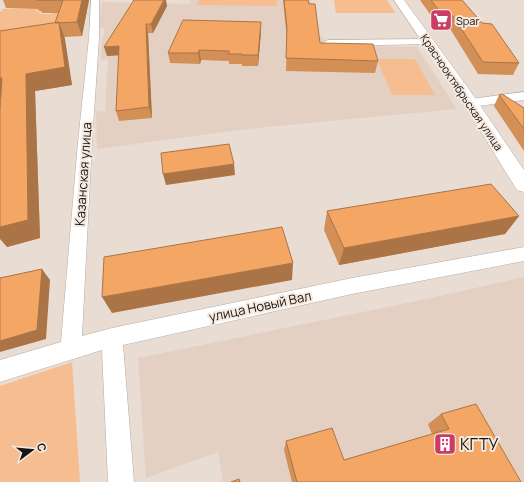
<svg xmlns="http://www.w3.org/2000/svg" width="524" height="482" viewBox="0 0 524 482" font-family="Manrope,sans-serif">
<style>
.built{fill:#e3d0c3}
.green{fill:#f5bd90}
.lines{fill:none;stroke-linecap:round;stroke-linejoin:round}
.street-casing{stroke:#b6aba3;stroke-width:1}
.secondary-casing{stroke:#b6aba3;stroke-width:1}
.street{fill:#fff;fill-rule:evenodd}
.secondary{fill:#fff;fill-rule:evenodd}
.wall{fill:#d28f56}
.shaded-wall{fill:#ab7446}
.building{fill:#f4a664;stroke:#ab7446}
.labels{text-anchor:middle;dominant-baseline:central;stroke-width:4;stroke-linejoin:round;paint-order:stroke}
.far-poi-label{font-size:11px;fill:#181411;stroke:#f5e9e0;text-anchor:start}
.far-street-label{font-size:11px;fill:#181411;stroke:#f5e9e0}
.street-label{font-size:13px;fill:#181411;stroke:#f5e9e0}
.near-poi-label{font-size:16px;fill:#181411;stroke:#f5e9e0;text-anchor:start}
</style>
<rect width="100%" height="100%" fill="#e8dcd3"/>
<path class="built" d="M191,0h120l7,34 14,12 85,1 40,62 -210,20 -150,20 -1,-37 9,-1 3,-52 -7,1 1,-19 3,-12 -6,-2 3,-25 87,2z
M524,277v205h-301l-5,-30 -72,26 -8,-120 279,-57z"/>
<path class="green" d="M63,0l-7,36 -56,8v-32l3,-3h35l-2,2 5,1 -2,2h12z
M199,0h78v6l-80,-1z
M334,0h53l8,13h-59z
M377,59h38l20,36h-43z
M72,362l8,120h-80v-96z"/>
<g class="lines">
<g class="street-casing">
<path id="street" d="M91,0h8v38l-7,104 -10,194 30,-8 240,-50 172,-31v14l-172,33 -229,51 11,137h-26l-6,-132 -102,32v-22l61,-18 17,-200 11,-104z
M429,39l5,3 -2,2 -104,2 -5,-3 5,-3z
M524,92v8l-53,7 -4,-1 -2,-3 2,-3 4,-1z"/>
</g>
<g class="secondary-casing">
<path id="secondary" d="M394,0h10l67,92 53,78v22l-7,-2 -59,-95z"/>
</g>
<use href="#street" class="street"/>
<use href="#secondary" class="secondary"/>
</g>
<path class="wall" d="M3,0h86l-7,36 -18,1 8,48 -37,6 5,147 -33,9 -6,-149h-1v-67l55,-8 3,-10h-16l-1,-2h-2l-1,-2 -32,-1z
M283,0h25l12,43 58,18 -3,12 -89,-2 1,-31z
M420,0h42l20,23 37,40 -6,12 -35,-1 -29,-47h-10z
M167,6l-14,27h-5l4,85 -33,3 -3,-10 3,-56 -12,1z
M261,32l-3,34h-16v-2h-13v-3l-28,-1 -1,4 -30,-1 -2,-10z
M499,95l25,13v43l-30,-45z
M327,211l192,5 -14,18 -166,31 -15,-35z
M441,414l80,68h-229l-8,-32 2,-9 58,19 88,-26 -4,-10z"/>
<path class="shaded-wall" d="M82,0h7l-7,36 -5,-14z
M164,0h2l1,6 -14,27 -2,-9z
M59,22l6,17 7,46 -37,6 5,147 -33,9 -7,-8v-12l26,-153z
M261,22v10l-3,34v-11z
M146,24l2,9 4,85 -3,-11z
M119,46l3,9 -15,1 -3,-9z
M199,50l2,10 -1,4 -2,-11z
M0,78h2l10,18 -12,2z
M234,164l1,11 -69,10 -3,-11z
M519,216l-14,18 -166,31 5,-17z
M293,263l-1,17 -180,33 -10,-16z
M42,269l8,11 -4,59 -46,13v-11z"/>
<path class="building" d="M37,0h45l-5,22 -22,1 8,-23z
M134,0h30l-13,24h-5l3,83 -33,4 3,-65 -15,1z
M284,0h24l1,4h6l5,39 53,1 5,17 -92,-3 1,-30z
M431,0h31l20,23 10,1 27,39 -36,-1 -30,-46h-10z
M183,20l78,2 -3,33h-16v-1h-13v-3l-30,-1 -1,3h-30z
M59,22l6,45 -39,7 2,146 -28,7v-117l2,-32h-2v-47z
M502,94l22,14v21l-25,-34z
M229,144l5,20 -71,10 -2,-21z
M491,184l28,32 -175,32 -17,-37z
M282,227l11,36 -191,34 2,-40z
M42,269l-5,61 -37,11v-63z
M476,404l45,78h-224l-11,-41 46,-13 12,32 105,-31 -8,-15z
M239,479l1,3h-9z"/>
<defs>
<g id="supermarket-square" transform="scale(1.15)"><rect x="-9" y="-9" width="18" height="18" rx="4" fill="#cb3d67" stroke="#f5e9e0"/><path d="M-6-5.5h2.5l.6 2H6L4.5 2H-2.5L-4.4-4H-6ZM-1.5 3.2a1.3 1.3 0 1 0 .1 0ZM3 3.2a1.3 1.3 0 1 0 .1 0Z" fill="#fff"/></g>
<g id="building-square" transform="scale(1.15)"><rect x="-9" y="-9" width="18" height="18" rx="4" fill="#cb3d67" stroke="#f5e9e0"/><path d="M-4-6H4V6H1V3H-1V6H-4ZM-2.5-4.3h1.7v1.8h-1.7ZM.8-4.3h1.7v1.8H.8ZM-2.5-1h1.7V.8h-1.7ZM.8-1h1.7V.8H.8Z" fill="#fff"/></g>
</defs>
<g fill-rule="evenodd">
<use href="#supermarket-square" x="441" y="20"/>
<use href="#building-square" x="445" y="444"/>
</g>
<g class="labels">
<g class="far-poi-label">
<text x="456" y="20">Spar</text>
</g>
<g class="far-street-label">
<text transform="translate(462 92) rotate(56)">Краснооктябрьская улица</text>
</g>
<g class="street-label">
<text transform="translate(83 174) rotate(-86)">Казанская улица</text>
<text transform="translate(260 306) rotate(-12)">улица Новый Вал</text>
</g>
<g class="near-poi-label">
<text x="460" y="444">КГТУ</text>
</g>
</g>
<g transform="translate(32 450) rotate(74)" stroke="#f5e9e0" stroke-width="3" paint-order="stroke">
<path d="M0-3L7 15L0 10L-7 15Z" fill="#181411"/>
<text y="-6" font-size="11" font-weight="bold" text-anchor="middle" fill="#181411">С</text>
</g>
</svg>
